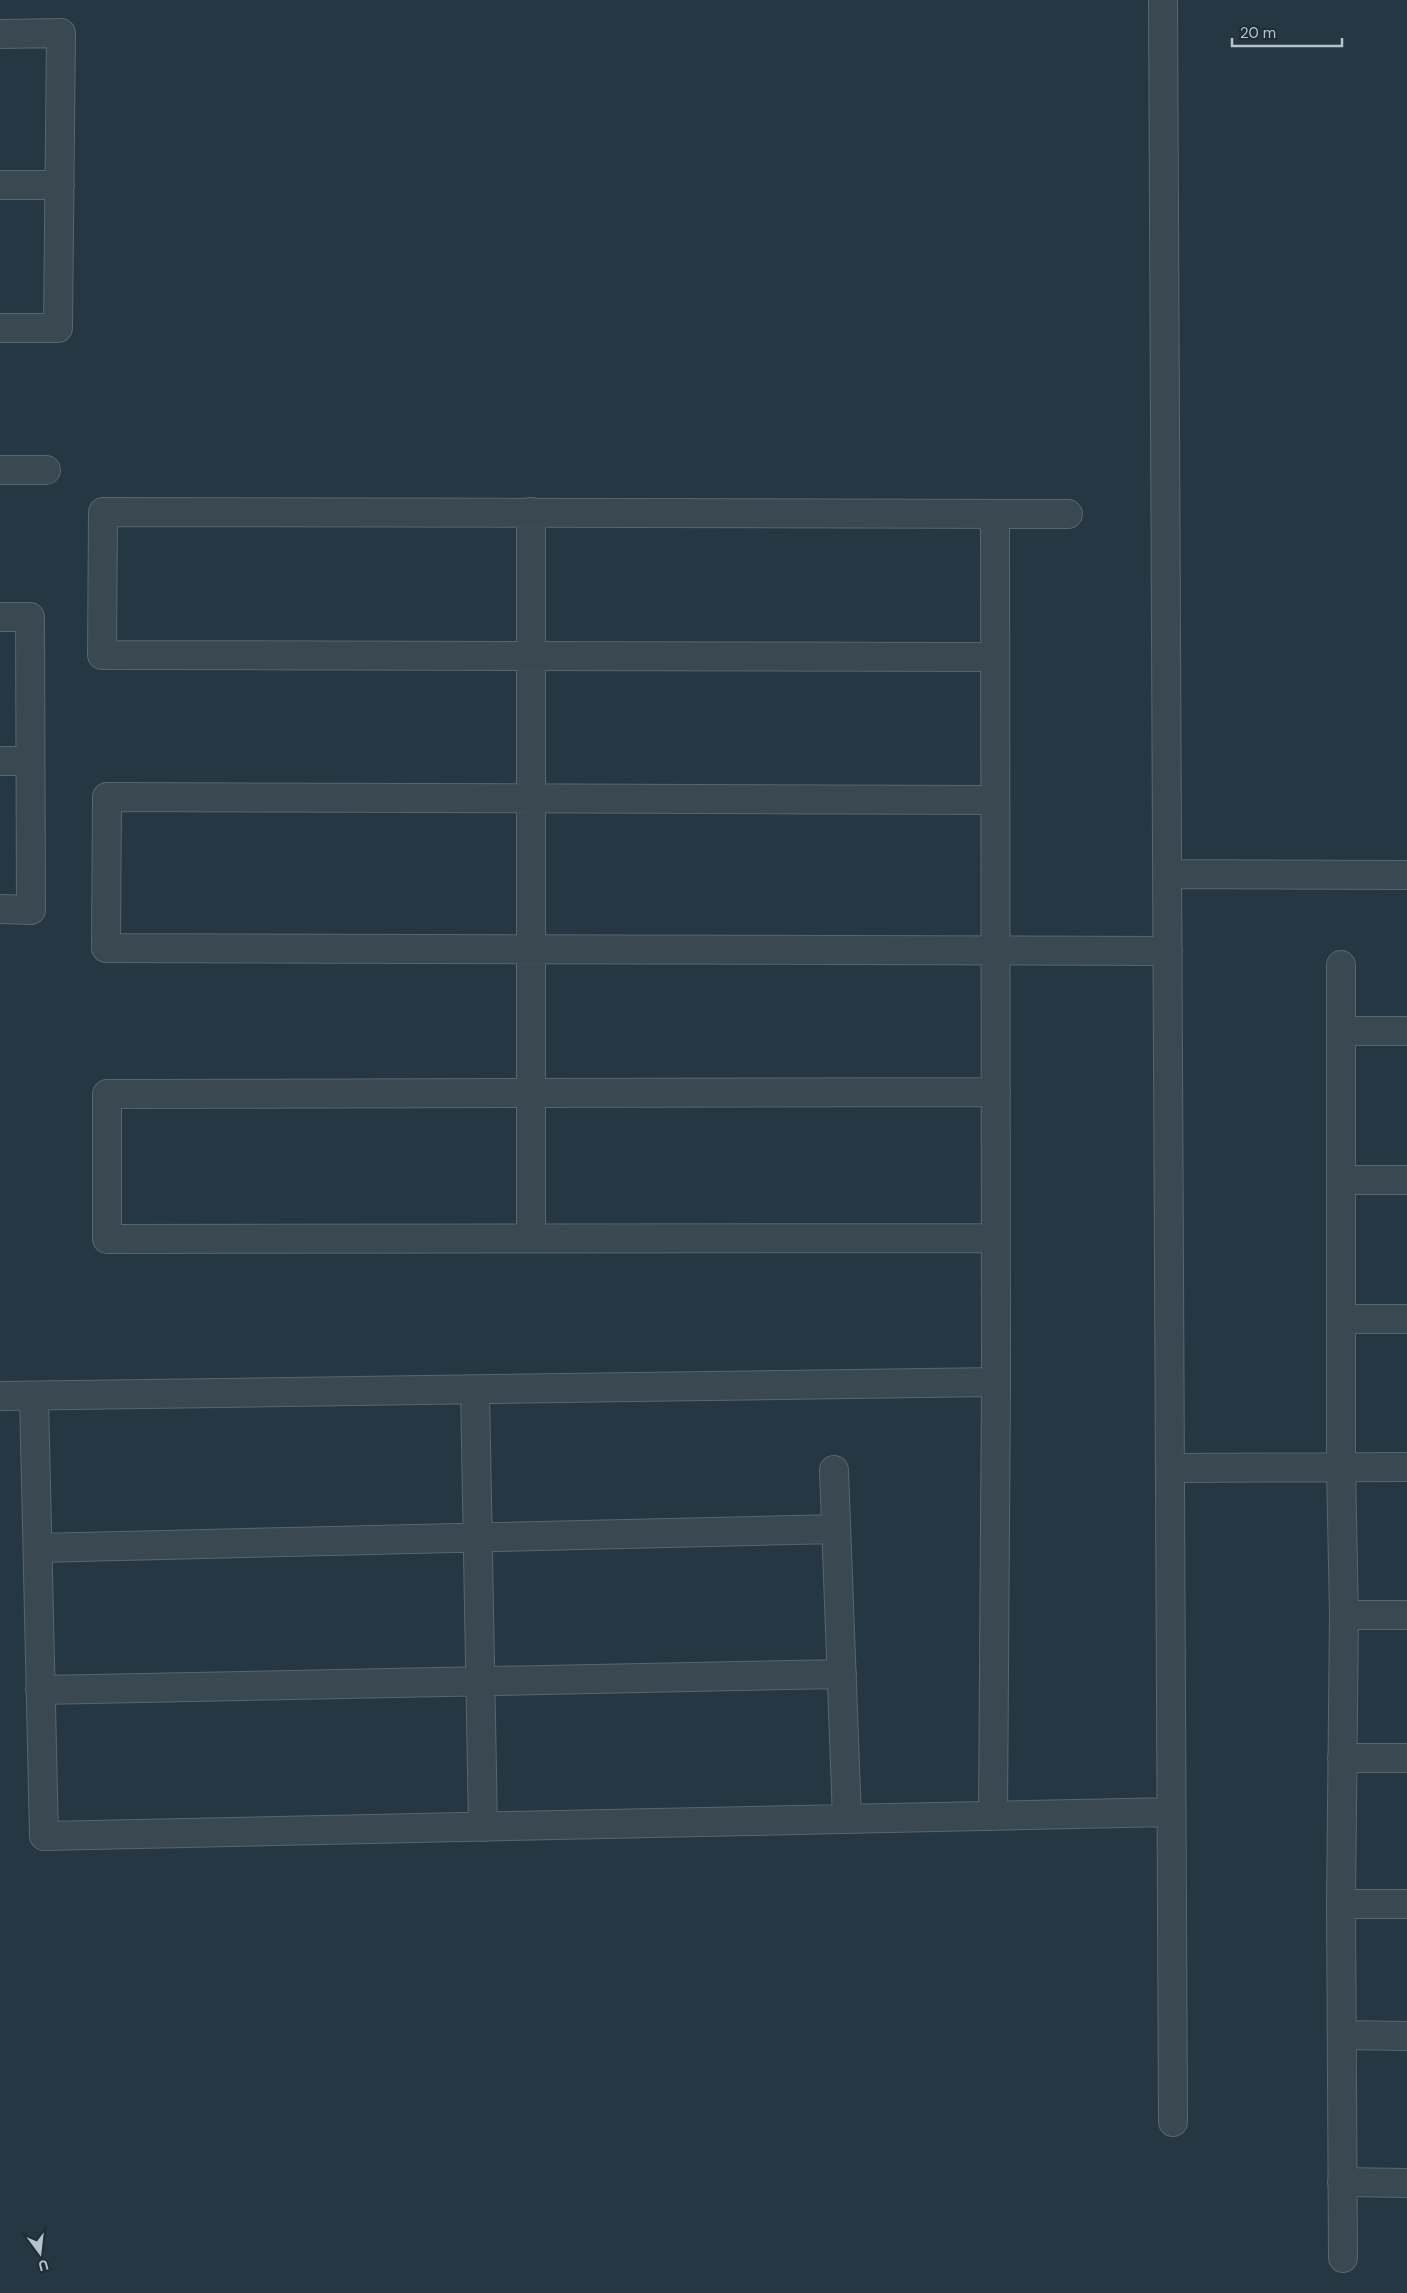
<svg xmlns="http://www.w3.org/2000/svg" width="1407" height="2293" viewBox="0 0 1407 2293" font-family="'DM Sans',sans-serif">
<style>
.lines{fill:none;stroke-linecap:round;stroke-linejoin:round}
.minor-casing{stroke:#58666f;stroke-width:30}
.minor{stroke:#3a4852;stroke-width:28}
</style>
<rect width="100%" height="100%" fill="#253743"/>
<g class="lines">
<g class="minor-casing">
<path id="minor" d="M1163,0l10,2122
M0,34l61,-1 -3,295h-58
M0,185h60
M0,470h46
M0,617h30l1,293 -31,-1
M995,657l-893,-2 1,-143 965,2
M0,761h30
M995,800l-888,-3 -1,151 1062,3
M1167,874l240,1
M1341,965v503l3,147 -3,289 2,354
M1341,1031h66
M1341,1180h66
M531,1238v-726
M995,1238l-888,1v-145l889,-2
M1341,1319h66
M475,1390l8,437
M0,1396l996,-14
M34,1396l10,440 1127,-24
M1170,1468l237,-1
M834,1470l13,349
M38,1548l798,-19
M1344,1615h63
M40,1690l802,-16
M1342,1758h65
M993,1816l3,-434 -1,-868
M1341,1904h66
M1342,2035l65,1
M1342,2182l65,1"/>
</g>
<use href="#minor" class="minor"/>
</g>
<g transform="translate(40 2253) rotate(165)" stroke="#1e2d38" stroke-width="4" paint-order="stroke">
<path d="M0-4L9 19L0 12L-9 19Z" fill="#b7c3cc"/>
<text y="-8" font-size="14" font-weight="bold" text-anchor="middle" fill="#b7c3cc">U</text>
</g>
<path d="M1232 38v8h110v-8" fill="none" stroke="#b7c3cc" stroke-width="2.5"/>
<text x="1240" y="38" font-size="15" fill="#b7c3cc" stroke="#1e2d38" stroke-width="4" paint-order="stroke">20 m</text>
</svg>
